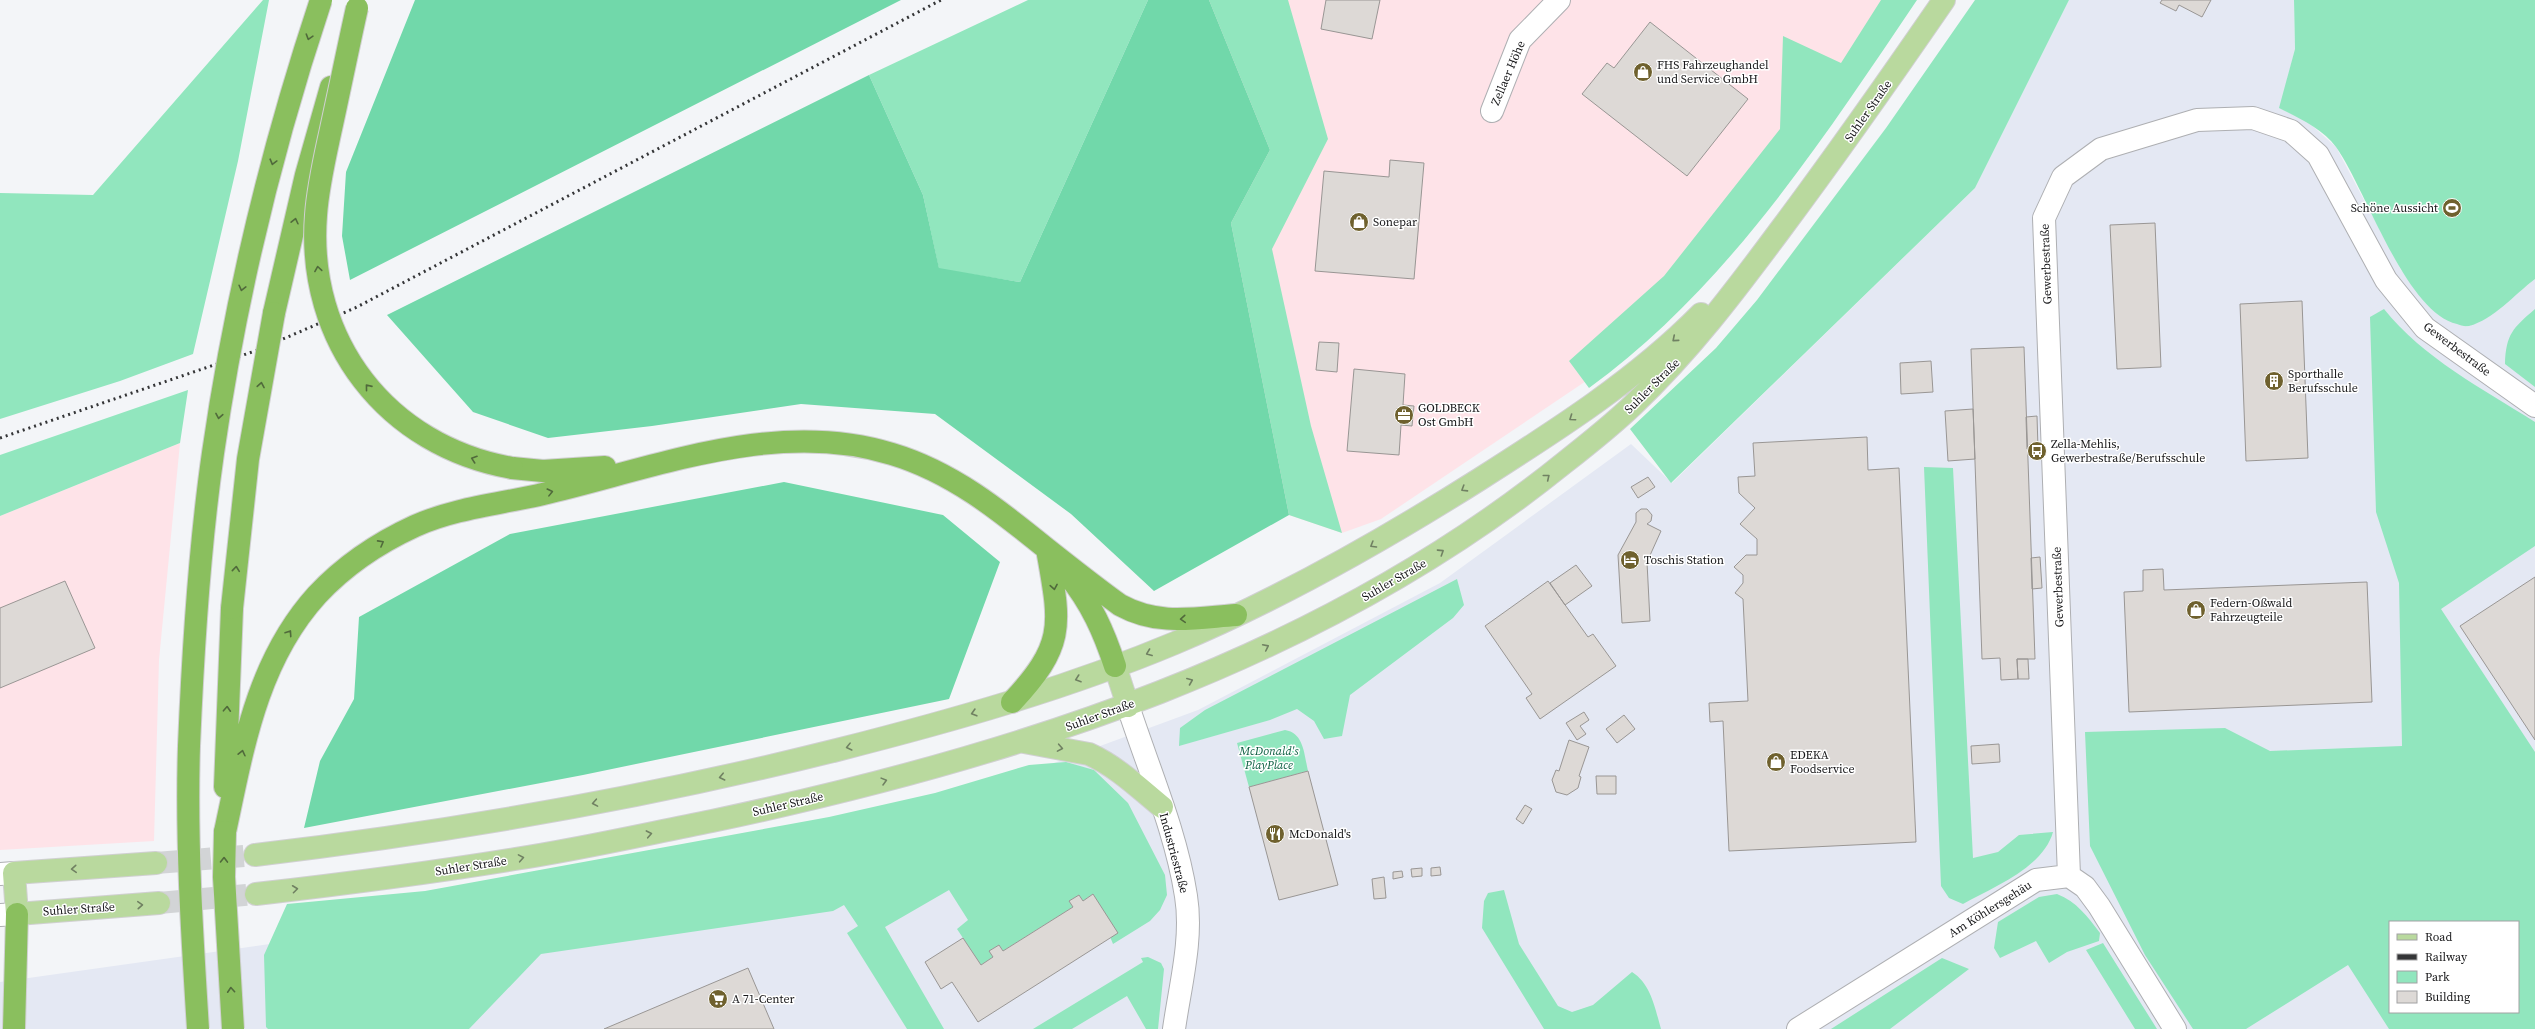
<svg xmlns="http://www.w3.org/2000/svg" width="2535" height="1029" viewBox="0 0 2535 1029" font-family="'Source Serif 4',serif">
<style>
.commercial{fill:#fee3e8}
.built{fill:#e4e8f3;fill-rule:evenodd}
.green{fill:#91e6be;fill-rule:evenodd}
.forest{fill:#71d8aa}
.building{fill:#ddd9d6;stroke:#999694}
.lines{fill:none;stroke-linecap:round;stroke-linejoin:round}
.primary-tunnel{stroke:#d2d4d6;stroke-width:22;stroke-dasharray:22 11;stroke-linecap:butt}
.minor-casing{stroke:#aeafb2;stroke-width:24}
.tertiary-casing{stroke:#aeafb2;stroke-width:24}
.secondary-casing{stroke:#aeafb2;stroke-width:24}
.primary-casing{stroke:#d0d0d1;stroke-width:24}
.motorway-casing{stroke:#d0d0d1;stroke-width:24}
.minor{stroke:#fff;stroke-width:22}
.tertiary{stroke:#fff;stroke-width:22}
.secondary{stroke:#fff;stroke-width:22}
.primary{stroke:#b9d99e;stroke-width:22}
.motorway{stroke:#8abf5e;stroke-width:22}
.rail{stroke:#343537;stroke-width:3;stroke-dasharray:2 4;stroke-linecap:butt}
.motorway-bridge-casing{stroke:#d0d0d1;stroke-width:24;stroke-linecap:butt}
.motorway-bridge{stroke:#8abf5e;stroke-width:22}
.oneway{stroke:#506a3b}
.oneway2{stroke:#708162}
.labels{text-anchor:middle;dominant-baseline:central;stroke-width:3;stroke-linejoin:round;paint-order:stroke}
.poi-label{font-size:12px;fill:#161618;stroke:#fff;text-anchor:start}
.street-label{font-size:12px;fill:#161618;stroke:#fff}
.park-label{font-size:12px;font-style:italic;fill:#0e6043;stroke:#fff}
</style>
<rect width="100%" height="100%" fill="#f3f5f8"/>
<path class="commercial" d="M1209,0h701l-153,224 -107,114 -269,181 -39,14 -53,-18 -58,-292 39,-73z
M180,443l-21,217 -5,181 -154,9v-334z"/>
<path class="built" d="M2069,0h225l1,49 -15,59 28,14 28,25 65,123 66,57 19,-9 49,-39v750h-2535v-47l668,-94 174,-47 356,-131 242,-127 191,-139 41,39 303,-295zM2390,922h128v90h-128z"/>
<path class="green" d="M263,0h6l-31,161 -45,193 -73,27 -120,38v-226l93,2z
M1028,0h120l-128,282 -81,-13 -16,-74 -54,-120z
M1209,0h79l40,139 -56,110 39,177 31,107 -53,-18 -58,-292 39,-73z
M1881,0h36c-94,139 -190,288 -328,388l-20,-27 95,-85 116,-147 3,-93 58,27z
M1975,0h94l-94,188 -304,295 -41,-54 86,-81 41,-48 129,-172z
M2294,0h241v279c-20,15 -42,41 -66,47 -4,1 -9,-1 -12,-2 -52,-12 -91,-135 -121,-177 -13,-18 -37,-29 -57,-39l16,-59z
M2384,309c39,49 99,80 151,113v124l-94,63 94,143v277h-146l-41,-64 -102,64h-53l-48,-74 -55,-109 -5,-114 140,-4 45,23 132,-5 -3,-163 -23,-71 -6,-195zM2390,922h128v90h-128z
M2535,309v78l-30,-23c1,-30 8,-36 30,-55z
M188,390l-8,53 -180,73v-61z
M1924,467l29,1 20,390 25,-6 21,-17 34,-3c-10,36 -60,55 -90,72l-14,-6 -8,-12z
M1457,579l7,26 -11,13 -103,77 -8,41 -18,3 -10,-18 -17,-12 -27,11 -91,26 1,-18 25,-18z
M1285,730c19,3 19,24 23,41l-59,16 -12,-44z
M1066,762l28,8 34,33 37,72 2,20 -7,15 -10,11 -37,23 -20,-50 -10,7 -4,-6 -10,6 4,6 -70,44 -4,-6 -10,6 4,6 -12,8 -24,-36 11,-9 -19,-30 -64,37 59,102h-37l-60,-96 11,-7 -14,-21 -11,6 -292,43 -72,75h-201l-2,-2 -2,-72 23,-51 138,-13 404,-74 106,-24 94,-28z
M1504,890l15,54 39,62 14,6 21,-7 39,-33c19,12 23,36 29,57h-117l-62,-101 2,-27 4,-8z
M2057,894c20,8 30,22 43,39l-1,8 -32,11 -18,11 -13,-22 -36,17 -6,-10 4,-26 41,-25z
M2103,943l54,86h-22l-49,-79z
M1148,957l13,6 3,6 -6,60h-12l-19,-33 -55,33h-39l110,-67 -2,-4z
M1942,958l27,11 -79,60h-59z"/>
<path class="forest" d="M415,0h486l-551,280 -8,-44 4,-64z
M1148,0h61l61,150 -39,73 58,292 -135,76 -83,-77 -136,-100 -134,-10 -149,22 -104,12 -75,-26 -86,-97 482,-240 54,120 16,73 81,14z
M784,482l159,33 57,47 -51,137 -366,76 -279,53 16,-67 34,-62 5,-82 151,-83z"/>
<path class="building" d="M1326,0h54l-8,39 -51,-10z
M2162,0h49l-9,17 -23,-12 -3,6 -16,-8z
M1650,22l98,77 -61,77 -105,-82 25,-31 7,5z
M1390,160l34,3 -10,116 -99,-8 9,-100 65,6z
M2155,223l6,144 -44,2 -7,-144z
M2302,301l6,157 -62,3 -6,-157z
M1319,342l20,1 -2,29 -21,-2z
M2024,347l11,312h-18l1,20 -17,1 -1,-22 -18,1 -11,-310z
M1931,361l2,31 -32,2 -1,-31z
M1354,369l51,5 -2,31 11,1 -2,20 -11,-1 -2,30 -52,-4z
M1973,409l2,50 -27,2 -3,-50z
M2037,416l1,32 -11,1 -1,-32z
M1867,437l1,33 31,-2 17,374 -187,9 -6,-130 -13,1 -1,-19 39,-2 -5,-102 -8,-6 8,-10v-8l-9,-8 12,-12h11v-16l-17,-15 15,-16 -16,-15 -1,-16 17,-1 -2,-33z
M1648,477l7,10 -17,11 -7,-11z
M1641,509h6l5,6 -1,6 -4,3 14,7 -14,31 3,59 -28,2 -4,-68 18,-33v-9z
M2040,557l2,31 -10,1 -1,-31z
M1576,565l16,21 -27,19 -15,-22z
M2163,569l1,21 203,-8 5,120 -243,10 -5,-120 19,-1v-21z
M2535,577v163l-75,-114z
M65,581l30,67 -95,40v-80z
M1548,581l40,56 5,-3 23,32 -76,53 -14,-21 6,-4 -47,-68z
M2017,659h11l1,20h-11z
M1584,712l5,8 -9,6 6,8 -9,6 -11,-17z
M1624,715l11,14 -18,14 -11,-14z
M1569,740l20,7 -10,29 2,1 -3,11 -11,7 -11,-3 -4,-12 4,-10 3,1z
M1999,744l1,18 -28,2 -1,-18z
M1308,771l30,114 -59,15 -30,-113z
M1596,776h20v18h-19z
M1525,805l7,4 -9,15 -7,-5z
M1440,867l1,8 -10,1v-8z
M1422,868v8l-10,1 -1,-8z
M1402,871l1,6 -10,2v-7z
M1384,877l2,21 -12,1 -2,-20z
M1093,894l25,39 -140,89 -26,-40 -11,7 -16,-27 38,-24 18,27 12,-8 -4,-6 10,-6 4,6 70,-44 -4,-6 10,-6 4,6z
M748,968l26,61h-170z"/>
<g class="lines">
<path class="primary-tunnel" d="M156,863l99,-8
M159,903l97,-9"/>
<g class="minor-casing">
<path id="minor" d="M1492,111l28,-71 39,-40
M2069,876l-25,-658 19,-41 38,-28 96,-29 56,-2 38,13 27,24 68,125 39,48 110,78
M1798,1029l238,-149 33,-4 16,11 14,19 76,123"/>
</g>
<g class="tertiary-casing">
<path id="tertiary" d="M1128,706c20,62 48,125 58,190 7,43 -6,90 -12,133"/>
</g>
<g class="secondary-casing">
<path id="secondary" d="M0,874l14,-1
M0,915l17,-1"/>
</g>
<g class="primary-casing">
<path id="primary" d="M1115,666l13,40
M1024,742l65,12c27,12 50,34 73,53
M255,855c195,-23 390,-57 582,-105 114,-29 228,-61 338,-107 107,-45 207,-102 305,-164 77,-49 157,-100 221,-165
M156,863l-142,10 3,41 142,-11
M256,894c87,-10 173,-21 259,-35 66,-10 131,-25 197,-38 303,-64 607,-160 852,-358 23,-18 47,-37 69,-58 56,-53 102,-114 148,-176 56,-75 110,-152 163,-229"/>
</g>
<g class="motorway-casing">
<path id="motorway" d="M274,313l32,-138 25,-88
M512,468l31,3 62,-4
M1068,575c23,28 36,57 47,91
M1012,702c55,-59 48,-78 35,-153
M225,787l7,-179
M225,832c18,-84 32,-171 92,-237 28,-30 61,-52 98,-69 40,-18 85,-22 128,-32 112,-26 233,-76 349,-40 60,18 107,56 155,95 24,19 48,38 73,56 38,21 74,13 116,10
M14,1029l3,-115"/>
</g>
<use href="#minor" class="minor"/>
<use href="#tertiary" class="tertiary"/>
<use href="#secondary" class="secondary"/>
<use href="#primary" class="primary"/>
<use href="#motorway" class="motorway"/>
<path class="rail" d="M0,438l255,-87 100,-43 586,-308"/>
<g class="motorway-bridge-casing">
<path id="motorway-bridge" d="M357,8c-9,40 -17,80 -26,121 -6,28 -13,57 -15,86 -10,126 71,231 196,253
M232,608l16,-149 26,-146
M225,832l-1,45 9,152
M198,1029c-6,-94 -12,-189 -9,-283 4,-97 10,-196 24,-293 22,-153 59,-306 108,-453"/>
</g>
<use href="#motorway-bridge" class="motorway-bridge"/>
</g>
<defs><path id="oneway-chevron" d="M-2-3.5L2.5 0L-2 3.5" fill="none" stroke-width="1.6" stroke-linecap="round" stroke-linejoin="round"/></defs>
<g class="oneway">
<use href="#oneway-chevron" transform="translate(309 37) rotate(107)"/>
<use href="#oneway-chevron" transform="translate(273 162) rotate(105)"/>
<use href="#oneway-chevron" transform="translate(295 221) rotate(-77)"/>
<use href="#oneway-chevron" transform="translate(318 269) rotate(-99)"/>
<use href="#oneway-chevron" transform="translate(242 288) rotate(104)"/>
<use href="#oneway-chevron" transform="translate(261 385) rotate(-80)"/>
<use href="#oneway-chevron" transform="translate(368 387) rotate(-129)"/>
<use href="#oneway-chevron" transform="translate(219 416) rotate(100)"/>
<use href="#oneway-chevron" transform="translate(474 459) rotate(-161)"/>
<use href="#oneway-chevron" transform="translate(550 492) rotate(-14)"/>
<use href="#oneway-chevron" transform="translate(381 543) rotate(-29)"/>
<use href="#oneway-chevron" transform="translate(236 569) rotate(-84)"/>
<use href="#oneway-chevron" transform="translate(1054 587) rotate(80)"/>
<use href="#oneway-chevron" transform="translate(1183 619) rotate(176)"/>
<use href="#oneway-chevron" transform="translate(289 633) rotate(-56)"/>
<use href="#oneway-chevron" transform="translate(227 709) rotate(-87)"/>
<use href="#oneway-chevron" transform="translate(242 753) rotate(-77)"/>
<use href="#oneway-chevron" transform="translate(224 860) rotate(-89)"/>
<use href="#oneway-chevron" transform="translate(231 990) rotate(-94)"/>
</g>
<g class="oneway2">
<use href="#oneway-chevron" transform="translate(1675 339) rotate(140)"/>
<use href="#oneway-chevron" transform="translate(1572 418) rotate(145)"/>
<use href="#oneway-chevron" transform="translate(1547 477) rotate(-39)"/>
<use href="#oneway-chevron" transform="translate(1464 489) rotate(148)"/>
<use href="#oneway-chevron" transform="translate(1373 545) rotate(149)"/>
<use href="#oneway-chevron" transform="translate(1441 552) rotate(-33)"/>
<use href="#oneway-chevron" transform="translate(1266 647) rotate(-26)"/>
<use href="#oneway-chevron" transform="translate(1149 653) rotate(159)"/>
<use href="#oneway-chevron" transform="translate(1078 679) rotate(161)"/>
<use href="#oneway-chevron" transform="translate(1190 681) rotate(-22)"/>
<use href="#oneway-chevron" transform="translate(974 713) rotate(164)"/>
<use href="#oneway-chevron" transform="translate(849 747) rotate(166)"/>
<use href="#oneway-chevron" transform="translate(1060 748) rotate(10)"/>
<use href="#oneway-chevron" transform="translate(722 777) rotate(167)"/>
<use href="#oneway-chevron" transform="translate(884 781) rotate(-15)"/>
<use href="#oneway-chevron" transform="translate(595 803) rotate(170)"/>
<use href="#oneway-chevron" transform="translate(649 834) rotate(-11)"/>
<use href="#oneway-chevron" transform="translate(521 858) rotate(-10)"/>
<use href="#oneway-chevron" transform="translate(74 869) rotate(176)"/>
<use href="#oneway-chevron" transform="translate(295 889) rotate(-7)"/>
<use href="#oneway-chevron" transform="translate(140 905) rotate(-4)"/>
</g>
<defs>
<g id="shop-disc" transform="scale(1)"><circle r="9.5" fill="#6f612e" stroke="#fff"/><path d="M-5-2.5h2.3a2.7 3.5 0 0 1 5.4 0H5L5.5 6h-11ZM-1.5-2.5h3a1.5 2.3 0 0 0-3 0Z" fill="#fff"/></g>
<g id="stadium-disc" transform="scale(1)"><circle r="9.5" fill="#6f612e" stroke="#fff"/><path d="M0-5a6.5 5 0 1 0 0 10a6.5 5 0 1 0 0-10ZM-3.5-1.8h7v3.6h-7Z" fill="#fff"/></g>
<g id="building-disc" transform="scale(1)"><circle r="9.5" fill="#6f612e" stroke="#fff"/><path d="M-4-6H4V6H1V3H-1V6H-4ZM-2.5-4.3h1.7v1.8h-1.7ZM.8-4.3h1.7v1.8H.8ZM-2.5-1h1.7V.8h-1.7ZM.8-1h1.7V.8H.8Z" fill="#fff"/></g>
<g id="office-disc" transform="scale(1)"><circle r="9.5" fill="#6f612e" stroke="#fff"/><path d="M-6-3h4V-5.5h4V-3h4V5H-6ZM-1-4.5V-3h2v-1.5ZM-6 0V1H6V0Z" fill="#fff"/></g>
<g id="bus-disc" transform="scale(1)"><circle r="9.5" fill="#6f612e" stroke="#fff"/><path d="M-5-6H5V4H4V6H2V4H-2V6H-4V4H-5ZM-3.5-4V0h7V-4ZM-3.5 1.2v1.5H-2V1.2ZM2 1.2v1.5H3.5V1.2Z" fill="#fff"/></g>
<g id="hotel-disc" transform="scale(1)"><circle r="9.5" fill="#6f612e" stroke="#fff"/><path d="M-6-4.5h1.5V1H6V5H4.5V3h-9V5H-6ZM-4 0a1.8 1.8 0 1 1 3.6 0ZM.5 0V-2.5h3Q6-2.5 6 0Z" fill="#fff"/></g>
<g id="restaurant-disc" transform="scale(1)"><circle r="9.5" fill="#6f612e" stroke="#fff"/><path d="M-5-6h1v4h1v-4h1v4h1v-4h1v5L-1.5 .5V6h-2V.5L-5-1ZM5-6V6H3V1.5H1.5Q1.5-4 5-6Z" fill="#fff"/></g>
<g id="supermarket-disc" transform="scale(1)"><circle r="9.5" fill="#6f612e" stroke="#fff"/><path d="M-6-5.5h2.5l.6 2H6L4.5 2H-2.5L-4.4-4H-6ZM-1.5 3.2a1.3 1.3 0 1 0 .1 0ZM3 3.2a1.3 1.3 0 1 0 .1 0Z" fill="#fff"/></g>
</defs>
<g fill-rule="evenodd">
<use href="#shop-disc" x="1643" y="72"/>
<use href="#stadium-disc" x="2452" y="208"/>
<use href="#shop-disc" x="1359" y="222"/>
<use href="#building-disc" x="2274" y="381"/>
<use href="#office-disc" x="1404" y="415"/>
<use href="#bus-disc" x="2037" y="451"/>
<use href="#hotel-disc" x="1630" y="560"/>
<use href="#shop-disc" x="2196" y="610"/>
<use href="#shop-disc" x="1776" y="762"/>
<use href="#restaurant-disc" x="1275" y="834"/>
<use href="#supermarket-disc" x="718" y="999"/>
</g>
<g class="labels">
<g class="poi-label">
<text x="1657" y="65">FHS Fahrzeughandel<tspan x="1657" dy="14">und Service GmbH</tspan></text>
<text x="2438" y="208" text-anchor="end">Schöne Aussicht</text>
<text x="1373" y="222">Sonepar</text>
<text x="2288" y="374">Sporthalle<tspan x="2288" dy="14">Berufsschule</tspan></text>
<text x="1418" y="408">GOLDBECK<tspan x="1418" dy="14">Ost GmbH</tspan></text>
<text x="2051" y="444">Zella-Mehlis,<tspan x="2051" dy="14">Gewerbestraße/Berufsschule</tspan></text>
<text x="1644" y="560">Toschis Station</text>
<text x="2210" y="603">Federn-Oßwald<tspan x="2210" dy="14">Fahrzeugteile</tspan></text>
<text x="1790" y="755">EDEKA<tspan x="1790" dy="14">Foodservice</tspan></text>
<text x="1289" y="834">McDonald's</text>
<text x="732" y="999">A 71-Center</text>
</g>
<g class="street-label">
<text transform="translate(1508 73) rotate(-67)">Zellaer Höhe</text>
<text transform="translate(1868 111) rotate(-55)">Suhler Straße</text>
<text transform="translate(2046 264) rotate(-92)">Gewerbestraße</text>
<text transform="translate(2457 349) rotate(37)">Gewerbestraße</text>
<text transform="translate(1652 386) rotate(-45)">Suhler Straße</text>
<text transform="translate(1394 580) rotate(-30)">Suhler Straße</text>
<text transform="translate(2058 587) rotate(-92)">Gewerbestraße</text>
<text transform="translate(1100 715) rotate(-20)">Suhler Straße</text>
<text transform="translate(788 804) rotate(-13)">Suhler Straße</text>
<text transform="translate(1174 853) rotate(75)">Industriestraße</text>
<text transform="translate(471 866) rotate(-9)">Suhler Straße</text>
<text transform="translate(79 909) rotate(-4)">Suhler Straße</text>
<text transform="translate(1990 909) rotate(-32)">Am Köhlersgehäu</text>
</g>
<g class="park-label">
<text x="1269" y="751">McDonald's<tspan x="1269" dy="14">PlayPlace</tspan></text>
</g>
</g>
<rect x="2389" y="921" width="130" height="92" fill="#ffffff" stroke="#a2a2a3"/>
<rect x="2397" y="934" width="20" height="6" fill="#b9d99e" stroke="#a2a2a3"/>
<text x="2425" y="941" font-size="12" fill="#161618">Road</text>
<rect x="2397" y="954" width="20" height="6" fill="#343537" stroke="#a2a2a3"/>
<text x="2425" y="961" font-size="12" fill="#161618">Railway</text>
<rect x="2397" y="971" width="20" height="12" fill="#91e6be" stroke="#a2a2a3"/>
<text x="2425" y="981" font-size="12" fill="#161618">Park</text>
<rect x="2397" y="991" width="20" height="12" fill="#ddd9d6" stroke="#a2a2a3"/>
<text x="2425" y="1001" font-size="12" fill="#161618">Building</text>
</svg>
